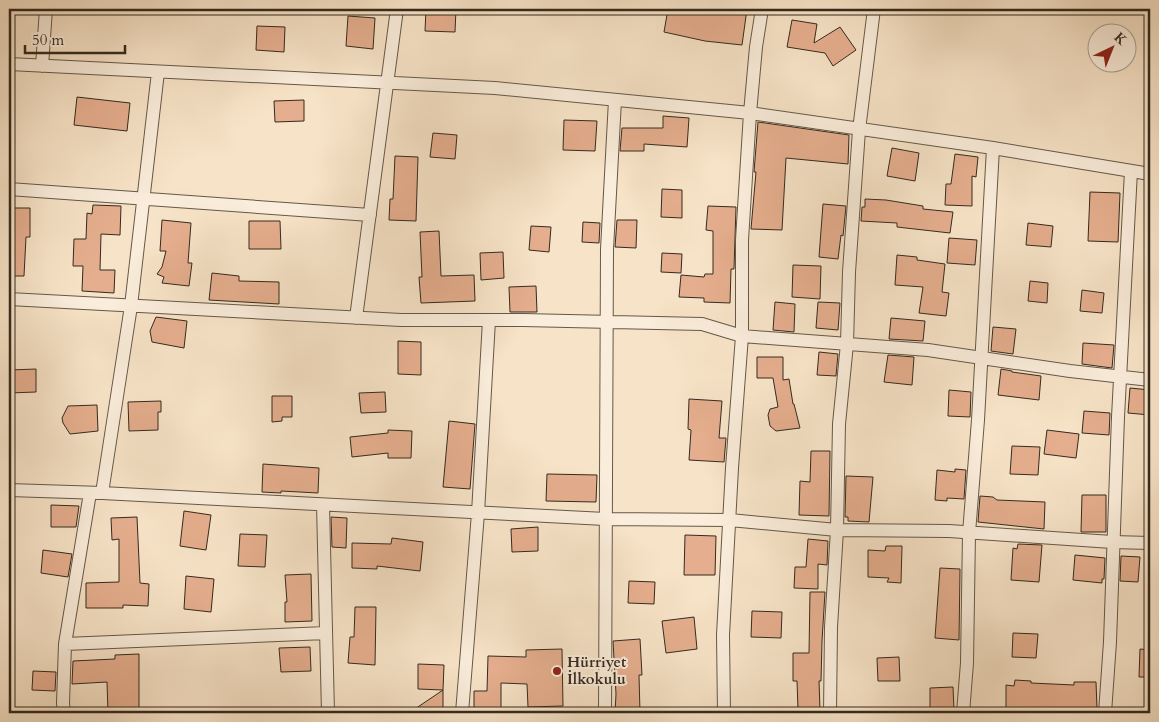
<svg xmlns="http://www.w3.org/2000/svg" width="1159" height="722" viewBox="0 0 1159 722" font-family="Cardo,serif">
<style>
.building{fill:#e5ae8e;stroke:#342a1f}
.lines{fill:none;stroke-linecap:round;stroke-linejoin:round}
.minor-casing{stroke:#655849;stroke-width:14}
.minor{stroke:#faeddb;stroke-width:12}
.poi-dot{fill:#8f2418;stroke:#faeddb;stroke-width:2}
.labels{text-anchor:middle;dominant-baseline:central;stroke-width:4;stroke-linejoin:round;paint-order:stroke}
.poi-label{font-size:15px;font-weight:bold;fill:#342a1f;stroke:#faeddb;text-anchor:start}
</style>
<rect width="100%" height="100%" fill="#f7e3c7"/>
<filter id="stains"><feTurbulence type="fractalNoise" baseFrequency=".004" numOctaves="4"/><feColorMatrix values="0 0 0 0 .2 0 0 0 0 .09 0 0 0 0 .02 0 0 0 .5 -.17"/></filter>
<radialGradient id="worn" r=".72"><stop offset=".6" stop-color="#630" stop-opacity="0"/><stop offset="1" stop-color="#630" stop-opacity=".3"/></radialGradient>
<path class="building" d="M426,9h30l-1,23 -30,-1z
M668,9h79l-5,36 -37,-4 -41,-9z
M348,16l27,2 -2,31 -27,-3z
M792,20l25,4 -3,19 26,-16 16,23 -23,16 -8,-13 -38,-6z
M257,26l28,1 -1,25 -28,-2z
M77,97l53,6 -3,28 -53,-6z
M304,100v21l-29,1 -1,-21z
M663,116l26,2 -2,29 -43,-3v7h-24l2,-23h41z
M564,120l33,1 -2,30 -32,-1z
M758,122l91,13 -1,29 -62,-6 -4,72 -31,-1 5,-57h-2z
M433,133l24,2 -2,24 -25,-2z
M892,148l27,5 -4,28 -28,-5z
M955,154l23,3 -2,20 -4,-1v30l-27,-1 1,-21h5z
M395,156l23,1 -2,64 -27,-1 1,-21h3z
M662,189l20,1v28l-21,-1z
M1090,192l30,1 -2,49 -30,-1z
M865,199l21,1 37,6v3l30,3 -3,21 -53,-6v-4l-36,-2 1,-14h3z
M823,204l23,2 -3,30 -2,-1 -3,24 -19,-2z
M93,205l28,1 -1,29 -19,-1 -1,36h15l-1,23 -32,-2 1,-25h-10l1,-27h12l1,-26 5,1z
M708,206l28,1 -2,62h-3l-1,34 -26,-1v-4l-25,-1 2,-22 23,2 1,-3h8v-43l-7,-1z
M9,208h21v29h-4l-2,39h-15z
M162,220l29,3 -3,40h4l-3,23 -27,-3 2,-6 -7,-3 5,-7 4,-16h-6z
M617,220h20l-1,28 -21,-1z
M249,221h31l1,28h-32z
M583,222l17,1 -1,20 -17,-1z
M1028,223l25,3 -2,21 -25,-2z
M531,226l20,1 -2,25 -20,-2z
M439,231l2,45 33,-1 1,26 -54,2 -2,-26h3l-2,-45z
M949,238l28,2 -2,25 -28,-2z
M503,252l1,26 -23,2 -1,-27z
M662,253l20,1 -1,19 -20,-1z
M897,255l20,2v3l28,4 -3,28 7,1 -3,23 -27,-3 4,-26 -28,-2z
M793,265l28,1 -1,33 -28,-2z
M212,273l27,3v5l40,1v22l-70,-4z
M1030,281l18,2 -1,20 -19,-2z
M536,286l1,26h-27l-1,-25z
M1082,290l22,3 -2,20 -22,-2z
M775,302l20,2 -1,28 -21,-2z
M818,302l22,1 -2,27 -22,-2z
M156,317l31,4 -3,27 -32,-6 -2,-11z
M891,318l34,3 -2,20 -34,-2z
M993,327l23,2 -3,25 -22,-3z
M398,341l23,1v33l-23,-1z
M1083,343l31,2 -2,23 -30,-4z
M819,352l19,2 -2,22 -19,-1z
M888,355l26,2 -2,28 -28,-3z
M757,357h26v23l6,-1 4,25h1l6,24 -24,3 -6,-5 -2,-11 2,-6 8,-2 -5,-29h-16z
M36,369v23l-27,1v-23z
M1001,369l11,2v1l29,4 -2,24 -41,-5z
M1130,388l20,2v25l-22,-2z
M949,390l22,2 -1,25 -22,-1z
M385,392l1,20 -25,1 -2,-20z
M272,396h20v21h-10v4l-10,1z
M689,399l33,2 -3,37h7l-2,24 -35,-2 2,-30 -3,-1z
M161,401v11h-3v18l-29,1 -1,-29z
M97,405l1,26 -28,3 -7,-11 -1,-5 6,-12z
M1084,411l26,2 -1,22 -27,-2z
M449,421l26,3 -5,65 -27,-2z
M388,430l24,1 -1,27h-23v-5l-36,4 -2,-20 38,-4z
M1047,430l32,4 -3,24 -32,-4z
M1012,446l28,1 -2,28 -28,-1z
M811,451h19l-1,65 -30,-1 1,-34 10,1z
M263,464l56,4 -1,25 -37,-2v2l-19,-1z
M955,469l11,1 -2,29 -17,-1v3l-12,-1 2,-30 18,2z
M547,474l50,1 -1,27 -50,-1z
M846,476l27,1 -4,45 -21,-1v-4h-3z
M1082,495h24v37h-25z
M980,496l13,1 4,3 48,2 -1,27 -66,-7z
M51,505l28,1 -3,21h-25z
M184,511l27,4 -5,35 -26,-4z
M137,517l3,66 9,1 -1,22 -25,-1v3h-37v-25l33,-1v-43l-7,1 -1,-22z
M331,517l16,1 -1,30 -14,-1z
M538,527v24l-26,1 -1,-23z
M240,534l27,1 -2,32 -27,-1z
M685,535l31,1 -1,39h-31z
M392,538l31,4 -3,29 -43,-5v3l-25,-1v-25l39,1z
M808,539l20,2 -1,24 -9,-1v25l-24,-1 1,-21h11z
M1018,544l24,1 -3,37 -28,-2 2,-32 4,1z
M886,546h16l-1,37 -14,-1 2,-4 -21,-1v-27l17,1z
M43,550l29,4 -4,23 -27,-4z
M1075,555l30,3 -1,21h-2v4l-29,-3z
M1121,556l19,1 -2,25 -18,-1z
M940,568l20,1 -1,71 -24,-2z
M311,574l1,47 -27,1v-20h2l-2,-27z
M186,576l28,3 -3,33 -27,-3z
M629,581l26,1 -1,22 -26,-1z
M810,592h15l-3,49 -1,40h-2l1,29h-22l-1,-29h-4v-28h16z
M355,607h21l-1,58 -27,-2 2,-26h4z
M752,611l30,1 -1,26 -30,-1z
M694,617l3,32 -31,4 -4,-32z
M1013,633l25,1 -2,24 -24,-1z
M640,639l2,36h-3l1,38h-25l1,-19 -3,-53z
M310,647l1,24 -30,1 -2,-24z
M562,649l1,57 -35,1 -1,-23 -26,-1v30h-27v-22h13l1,-35 38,1v-7z
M1140,649l10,1v27h-11z
M139,654v59h-31l-1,-31 -35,2 1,-23 42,-2v-4z
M899,657l1,24h-22l-1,-23z
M418,664l26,1 -1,25 -25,-1z
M33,671l23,1 -1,19 -23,-1z
M1015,680l16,1v2l43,2v-3h22l1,27h-39v2l-28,-1v1l-24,-1v-25l8,1z
M953,687l1,23 -24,1v-23z
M443,690v23h-34z"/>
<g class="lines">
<g class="minor-casing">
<path id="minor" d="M9,64l486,24 255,25 243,35 157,26
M42,66l4,-57
M9,189l361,26
M9,299l392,21h122l179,4 40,12 186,14 142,21 80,9
M356,318l41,-309
M9,490l93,3 503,26 125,1 107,10 112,1 163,11 38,1
M102,493l29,-187 27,-234
M323,505l5,208
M65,644l261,-11
M64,713l-1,-10 2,-59 25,-151
M462,713l16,-200 11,-193
M605,713l2,-464 8,-149
M724,713l-1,-78 9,-167 10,-132v-96l8,-127 6,-66 6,-38
M830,713l1,-86 6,-97 2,-106 8,-80 2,-72 10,-142 15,-121
M963,713l4,-50 2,-130 9,-113 15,-272
M1105,713l5,-71 8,-225 13,-246"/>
</g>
<use href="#minor" class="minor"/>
</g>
<circle class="poi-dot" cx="557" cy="671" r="5"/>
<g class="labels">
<g class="poi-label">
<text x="567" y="662">Hürriyet<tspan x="567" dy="17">İlkokulu</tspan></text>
</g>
</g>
<rect width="1159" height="722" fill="none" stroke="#f7e3c7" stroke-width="30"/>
<rect x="10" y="10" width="1139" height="702" fill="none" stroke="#342a1f" stroke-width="2.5"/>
<rect x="15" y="15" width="1129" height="692" fill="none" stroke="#342a1f"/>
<g transform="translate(1112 48) rotate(43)"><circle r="24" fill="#faeddb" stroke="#ab9f90"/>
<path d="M0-4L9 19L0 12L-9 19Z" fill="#8f2418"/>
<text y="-8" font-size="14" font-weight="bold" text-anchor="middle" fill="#342a1f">K</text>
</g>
<path d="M25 45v8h100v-8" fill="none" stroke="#342a1f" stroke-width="2.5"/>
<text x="32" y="45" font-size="15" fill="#342a1f" stroke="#faeddb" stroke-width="4" paint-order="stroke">50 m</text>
<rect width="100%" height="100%" filter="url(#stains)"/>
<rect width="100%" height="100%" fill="url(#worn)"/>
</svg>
